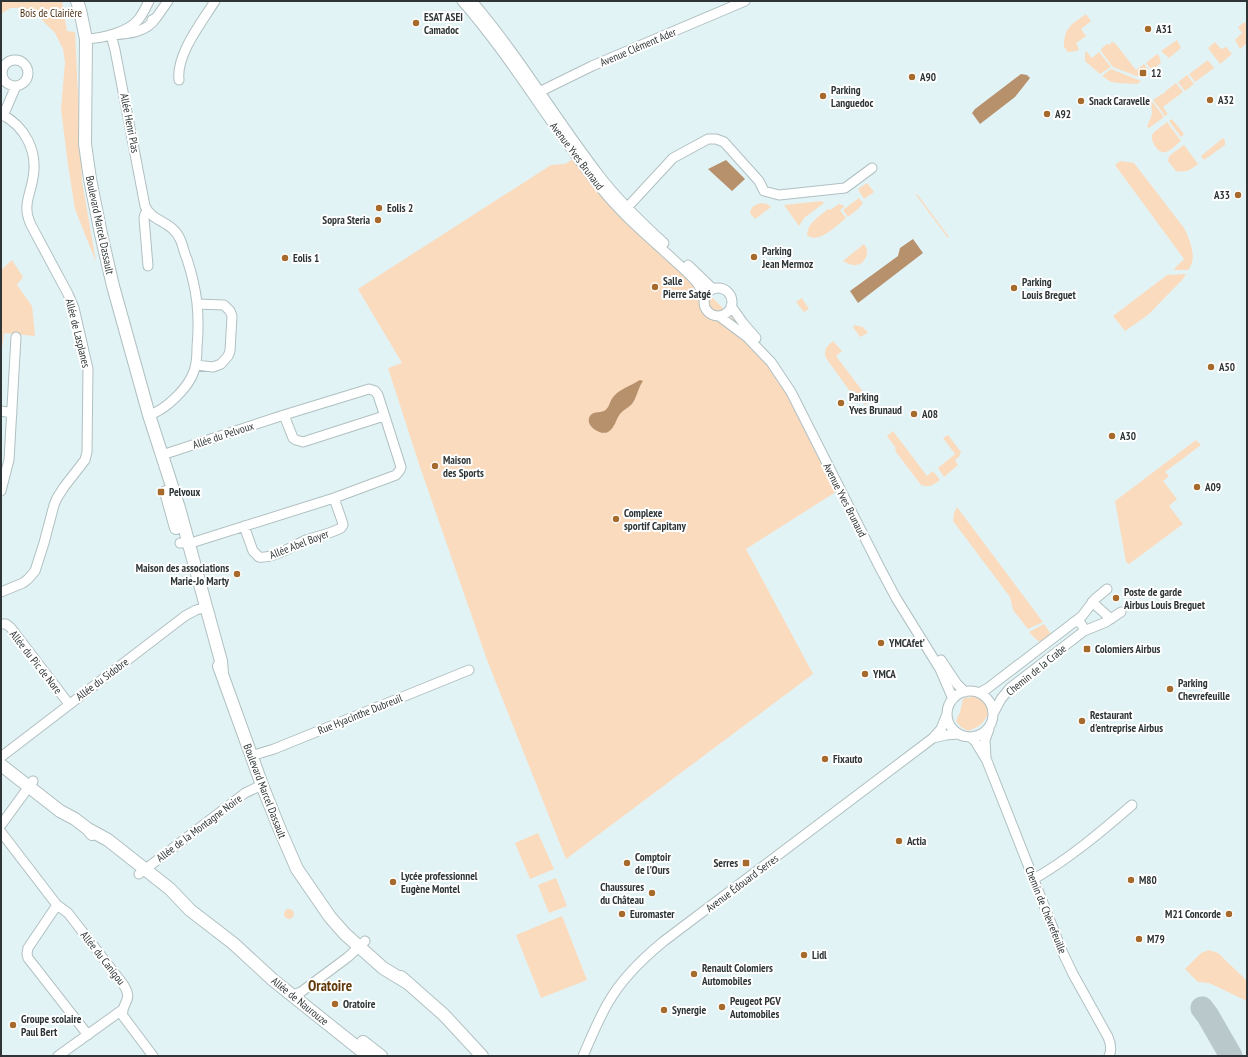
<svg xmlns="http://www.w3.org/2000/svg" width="1248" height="1057" viewBox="0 0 1248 1057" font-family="'PT Sans Narrow',sans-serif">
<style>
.green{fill:#fbdbbe}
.water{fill:#b7906c}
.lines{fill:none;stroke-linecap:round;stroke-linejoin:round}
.taxiway{stroke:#b9c8ca;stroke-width:23}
.street-casing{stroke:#b0c0c2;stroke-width:11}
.secondary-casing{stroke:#b0c0c2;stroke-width:14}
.street{stroke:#fff;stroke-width:9}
.secondary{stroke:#fff;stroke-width:12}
.poi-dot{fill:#a66b2c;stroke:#fff;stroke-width:1.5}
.labels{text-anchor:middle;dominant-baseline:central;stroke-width:4;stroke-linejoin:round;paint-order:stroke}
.park-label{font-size:11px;fill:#4a2e11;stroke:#fff}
.poi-label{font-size:11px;font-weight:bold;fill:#2f3536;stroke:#fff;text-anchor:start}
.street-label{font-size:11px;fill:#2f3536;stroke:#fff}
.district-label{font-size:15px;font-weight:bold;fill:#623a0c;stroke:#fff}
</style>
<rect width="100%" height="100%" fill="#e2f3f5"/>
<path class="green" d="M1,1h61l5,30 8,1 7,149 14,81 -21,-53 -7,-44 -7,-56 4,-47 -2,-13 -8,-16 -15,-15 -16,-10h-14l-9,6z
M1086,14l5,7 -10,8 5,7 -10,7 3,6 -2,2 -9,1 -4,-5c0,-20 7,-22 22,-33z
M1245,22l2,3v18l-7,6 -5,-9 7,-7 -4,-6z
M1177,40l4,8 -12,10 -8,-7z
M1112,42l3,1 21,27 8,-6 4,5 -9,8 -26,-10 -12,-16v-2l6,-5 2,1z
M1215,42l6,7 5,-2 6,7 -12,10 -12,-16z
M1086,51l6,7 7,-6 12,15 -11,7 -15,-13v-8z
M1157,54l2,2 2,7 -5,4 -6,1 -4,-5z
M1208,60l6,8 -19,14 -6,-8z
M1111,69l30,12 -4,3 -18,-1 -8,-1 -9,-6z
M1187,75l7,9 -9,7 -7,-9z
M1176,83l7,9 -20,15 5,7 -3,2 -12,-16 9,-6h1l4,-4z
M1151,100l13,17 -15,11 -2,-1 5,-13z
M1172,119l12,15 -3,3 -12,-16z
M1167,122l14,19c-4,3 -10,10 -15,11 -7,3 -16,-11 -14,-17 3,-5 11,-9 15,-13z
M1223,138l2,3v4l-21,15 -3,-4z
M1184,145l14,19c-8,6 -12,9 -22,7l-8,-10 1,-5z
M573,159l125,125 20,19 54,56 70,129 -96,61 67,125 -247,185 -79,-199 -68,-196 -31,-96 14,-5 -44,-74 193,-124 14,-1z
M1120,161l14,2 50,65c6,12 14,31 4,42h-14l1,-2 9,-9 -69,-94z
M867,183l7,9 -10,7 -6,-10z
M917,194l32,43 -1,1 -32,-43z
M859,198l4,5 -5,6 -10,8 -5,-7z
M822,201l2,2 -20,15 -5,8 -15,-21z
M761,203l6,1 4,3 -16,12 -5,-6c1,-7 5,-8 11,-10z
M839,204l6,2 -5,4 6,8c-9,7 -28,27 -39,17 1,-13 12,-18 21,-26l2,1z
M864,244c1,1 3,5 3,6 1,6 -4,15 -11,15 -4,1 -9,-2 -13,-4z
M12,260l11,17 -6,8 15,21 3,30 -31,-3 -3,25v-88z
M1186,274l-3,5 -35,36 -23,16 -12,-15 54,-41z
M802,298l7,11 -5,3 -8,-10z
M855,325l8,2 5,6 -8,4 -7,-10z
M833,341l9,10 -6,5 34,45 -5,4 -11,-14 -5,-1 -23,-32c-3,-8 1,-12 7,-17z
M893,431l34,45 6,-5 7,9c-7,5 -11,8 -19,5l-25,-33 -1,-5 -8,-11z
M948,435l13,17 -2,5 -4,3 3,5 -14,12 -6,-9 17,-14 -12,-16z
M1196,440l5,5 -36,27 4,4 -6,5 14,18 -8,7 14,18 -54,40 -3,-2 -11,-61z
M957,507l86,115 -15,7 -15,-19 -3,-13 -57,-76 1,-8z
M1044,624l9,13c-12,8 -15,5 -24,-5z
M971,696h5l2,3h4c5,3 6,7 8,12 -8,13 -7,14 -22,20l-7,-4 -5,-6 4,-9 3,-13 2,-2 4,1z
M538,833l16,36 -24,10 -15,-36z
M556,878l11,28 -18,7 -11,-28z
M284 914a5 5 0 1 1 10 0a5 5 0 1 1-10 0Z
M562,916l25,64 -46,18 -25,-63z
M1209,950l9,3 29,28v20l-38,-18 -11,-1 -13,-13 16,-16z"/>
<path class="water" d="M1021,74l6,1 3,3 -15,19 -35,27 -8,-11 3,-4z
M726,160l19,19 -13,12 -24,-22z
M913,239l10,14 -65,50 -8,-12 48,-35 2,-8z
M640,380l3,1c-5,7 -6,16 -11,23 -4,4 -9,6 -12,10 -4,5 -5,14 -12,18 -8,4 -24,-7 -18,-16 3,-5 9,-3 14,-5 6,-3 5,-10 10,-15 6,-7 18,-11 26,-16z"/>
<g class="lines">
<path class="taxiway" d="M1202,1008l6,8 23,40"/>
<g class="street-casing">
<path id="street" d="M462,1c51,58 89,126 138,186 27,34 60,59 91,89l7,8 7,13
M472,1c47,55 83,117 127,174 19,25 42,47 65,68
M152,20l4,-2 12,-17
M86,39c16,-1 41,-6 52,-19 5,-6 8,-13 11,-19
M2 73a13 13 0 1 1 26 0a13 13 0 1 1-26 0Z
M179,80c-3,-26 23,-58 36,-79
M535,94l57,-28 153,-65
M1,114c24,12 37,37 32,64 -3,18 -11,28 -2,47l37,69 6,14 14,61 -1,83 -2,8 -21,27 -7,11 -3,7 -10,38 -9,28 -7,8 -5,4 -22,9
M3,116l13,-30
M148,211l-3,3 -1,4 4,48
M623,212l50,-54 35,-19h8l8,3 35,39 5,10 15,4 66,-7 27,-20
M688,265l25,24
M704 302a14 14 0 1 1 28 0a14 14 0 1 1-28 0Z
M731,306l12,17 13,15
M719,316l28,21 24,25 20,30 89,176 16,30 44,71 13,30
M196,365l17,2 8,-3 7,-8 2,-5 2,-35 -2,-5 -6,-6 -27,-1
M1,411l11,2
M149,415c17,-5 40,-28 45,-44 3,-8 3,-16 3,-24 3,-33 0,-57 -10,-88 -3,-6 -4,-14 -7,-20 -8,-18 -28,-17 -35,-33l-30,-156 -4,-15c16,-1 35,-2 45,-17
M284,415l9,23 3,2 7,2 81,-26
M162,455l122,-40 85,-26 6,2 3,4 23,72 -1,3 -4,5 -62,23 -143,45h-11
M1,491l8,-31 7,-123
M244,526l9,25 6,6c13,2 34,-11 47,-17 11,-4 24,-6 35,-12l2,-3 -1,-4 -8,-23
M1092,602l19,17
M1,624h5l5,4 58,76
M1084,631l22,-9 15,-10
M941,660l16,24 8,8
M947 714a23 23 0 1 1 46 0a23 23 0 1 1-46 0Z
M979,693l9,-5 94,-72 13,-17 12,-10
M993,714l8,-15 9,-11 74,-57 -1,-4 -3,-5h-6
M970,737l5,4 12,20 75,190 11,23 35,63c3,7 4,13 1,19
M933,738l13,-3 12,-1
M251,756l23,-7 195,-79
M1,757l184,-141 11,-6 11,-3
M986,757l-1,-17 4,-11
M1,825l32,-44
M1,832l56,73 -29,43 -1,6 1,4 60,77
M139,874l106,-81 17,-8
M1034,879c36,-21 67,-47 98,-74
M57,905l11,8 55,71c12,18 -3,18 0,32l30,40
M292,995l9,-3 47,-35 17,-16
M58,1056l64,-46
M583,1056c8,-18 15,-36 25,-53 14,-25 34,-44 56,-62l269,-203 8,-9 6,-15"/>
</g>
<g class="secondary-casing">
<path id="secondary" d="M77,1l3,9 6,29 -1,105 5,35 11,55 12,52 36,129 30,93 42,153 1,12
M166,492l10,36
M219,666l43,119 18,45 17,39 33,48 15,17 38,34 23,14
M1,765l59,46 15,8 13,10 4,5
M88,829l20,11 62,49 20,21 44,34 39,36 95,76
M401,977l43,38 38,41
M363,1042l18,14"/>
</g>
<use href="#street" class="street"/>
<use href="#secondary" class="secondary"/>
</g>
<g class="poi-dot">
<circle cx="416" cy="23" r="4"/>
<circle cx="1148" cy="29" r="4"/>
<rect x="1139" y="69" width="8" height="8" rx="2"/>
<circle cx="912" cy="77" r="4"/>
<circle cx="823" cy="96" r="4"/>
<circle cx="1210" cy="100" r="4"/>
<circle cx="1081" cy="101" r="4"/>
<circle cx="1047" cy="114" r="4"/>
<circle cx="1238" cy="195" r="4"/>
<circle cx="379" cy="208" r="4"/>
<circle cx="378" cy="220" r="4"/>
<circle cx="754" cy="257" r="4"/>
<circle cx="285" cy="258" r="4"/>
<circle cx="655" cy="287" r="4"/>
<circle cx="1014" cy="288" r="4"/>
<circle cx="1211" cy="367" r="4"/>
<circle cx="841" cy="403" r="4"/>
<circle cx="914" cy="414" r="4"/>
<circle cx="1112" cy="436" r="4"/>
<circle cx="435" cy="466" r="4"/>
<circle cx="1197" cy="487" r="4"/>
<rect x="157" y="488" width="8" height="8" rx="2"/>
<circle cx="616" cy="519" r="4"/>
<circle cx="237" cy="574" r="4"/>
<circle cx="1116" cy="598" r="4"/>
<circle cx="881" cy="643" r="4"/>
<rect x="1083" y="645" width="8" height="8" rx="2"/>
<circle cx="865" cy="674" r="4"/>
<circle cx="1170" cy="689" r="4"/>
<circle cx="1082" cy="721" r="4"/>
<circle cx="825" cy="759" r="4"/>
<circle cx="899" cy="841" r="4"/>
<circle cx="627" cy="863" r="4"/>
<rect x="742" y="859" width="8" height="8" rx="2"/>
<circle cx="1131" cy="880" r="4"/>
<circle cx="393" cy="882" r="4"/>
<circle cx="652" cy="893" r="4"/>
<circle cx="622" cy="914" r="4"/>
<circle cx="1229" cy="914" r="4"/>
<circle cx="1139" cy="939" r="4"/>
<circle cx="804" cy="955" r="4"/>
<circle cx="694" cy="974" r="4"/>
<circle cx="335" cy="1004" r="4"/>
<circle cx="722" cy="1007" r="4"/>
<circle cx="664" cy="1010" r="4"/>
<circle cx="13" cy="1025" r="4"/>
</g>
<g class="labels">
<g class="park-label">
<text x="51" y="13">Bois de Clairière</text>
</g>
<g class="poi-label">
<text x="424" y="17">ESAT ASEI<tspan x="424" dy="13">Camadoc</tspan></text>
<text x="1156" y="29">A31</text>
<text x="1151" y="73">12</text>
<text x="920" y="77">A90</text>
<text x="831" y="90">Parking<tspan x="831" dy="13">Languedoc</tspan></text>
<text x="1218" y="100">A32</text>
<text x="1089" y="101">Snack Caravelle</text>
<text x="1055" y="114">A92</text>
<text x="1230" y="195" text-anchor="end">A33</text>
<text x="387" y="208">Eolis 2</text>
<text x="370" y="220" text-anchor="end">Sopra Steria</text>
<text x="762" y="251">Parking<tspan x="762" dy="13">Jean Mermoz</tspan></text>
<text x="293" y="258">Eolis 1</text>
<text x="663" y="281">Salle<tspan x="663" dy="13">Pierre Satgé</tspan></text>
<text x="1022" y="282">Parking<tspan x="1022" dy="13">Louis Breguet</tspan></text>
<text x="1219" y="367">A50</text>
<text x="849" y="397">Parking<tspan x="849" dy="13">Yves Brunaud</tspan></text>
<text x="922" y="414">A08</text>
<text x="1120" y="436">A30</text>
<text x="443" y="460">Maison<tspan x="443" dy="13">des Sports</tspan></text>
<text x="1205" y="487">A09</text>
<text x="169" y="492">Pelvoux</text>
<text x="624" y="513">Complexe<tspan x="624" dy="13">sportif Capitany</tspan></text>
<text x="229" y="568" text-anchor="end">Maison des associations<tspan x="229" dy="13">Marie-Jo Marty</tspan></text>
<text x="1124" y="592">Poste de garde<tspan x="1124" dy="13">Airbus Louis Breguet</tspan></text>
<text x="889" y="643">YMCAfet'</text>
<text x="1095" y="649">Colomiers Airbus</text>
<text x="873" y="674">YMCA</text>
<text x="1178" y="683">Parking<tspan x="1178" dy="13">Chevrefeuille</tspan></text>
<text x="1090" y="715">Restaurant<tspan x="1090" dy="13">d'entreprise Airbus</tspan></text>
<text x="833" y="759">Fixauto</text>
<text x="907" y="841">Actia</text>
<text x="635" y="857">Comptoir<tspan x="635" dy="13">de l'Ours</tspan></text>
<text x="738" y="863" text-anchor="end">Serres</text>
<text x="401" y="876">Lycée professionnel<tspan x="401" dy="13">Eugène Montel</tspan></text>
<text x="1139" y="880">M80</text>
<text x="644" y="887" text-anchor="end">Chaussures<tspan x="644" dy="13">du Château</tspan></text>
<text x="630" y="914">Euromaster</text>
<text x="1221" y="914" text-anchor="end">M21 Concorde</text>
<text x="1147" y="939">M79</text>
<text x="812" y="955">Lidl</text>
<text x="702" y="968">Renault Colomiers<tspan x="702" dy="13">Automobiles</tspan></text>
<text x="730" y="1001">Peugeot PGV<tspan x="730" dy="13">Automobiles</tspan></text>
<text x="343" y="1004">Oratoire</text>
<text x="672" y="1010">Synergie</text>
<text x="21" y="1019">Groupe scolaire<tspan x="21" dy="13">Paul Bert</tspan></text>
</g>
<g class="street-label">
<text transform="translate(638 47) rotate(-23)">Avenue Clément Ader</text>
<text transform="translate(130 123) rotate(79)">Allée Henri Plas</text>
<text transform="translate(577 156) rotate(53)">Avenue Yves Brunaud</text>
<text transform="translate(100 225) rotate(78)">Boulevard Marcel Dassault</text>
<text transform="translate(78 333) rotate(76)">Allée de Lasplanes</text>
<text transform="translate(223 435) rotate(-18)">Allée du Pelvoux</text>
<text transform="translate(845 500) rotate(63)">Avenue Yves Brunaud</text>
<text transform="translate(299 544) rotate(-21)">Allée Abel Boyer</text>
<text transform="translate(36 662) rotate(52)">Allée du Pic de Nore</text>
<text transform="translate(1036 670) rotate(-39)">Chemin de la Crabe</text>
<text transform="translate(102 679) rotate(-37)">Allée du Sidobre</text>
<text transform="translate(360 714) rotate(-22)">Rue Hyacinthe Dubreuil</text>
<text transform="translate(265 791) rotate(69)">Boulevard Marcel Dassault</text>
<text transform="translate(199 828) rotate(-37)">Allée de la Montagne Noire</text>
<text transform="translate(742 883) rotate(-37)">Avenue Édouard Serres</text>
<text transform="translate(1046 910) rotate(68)">Chemin de Chèvrefeuille</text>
<text transform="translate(103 958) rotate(52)">Allée du Canigou</text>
<text transform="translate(300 1001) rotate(39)">Allée de Naurouze</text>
</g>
<g class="district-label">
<text x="330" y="985">Oratoire</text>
</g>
</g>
<rect width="1248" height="1057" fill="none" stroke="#2f3536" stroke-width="4"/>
</svg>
